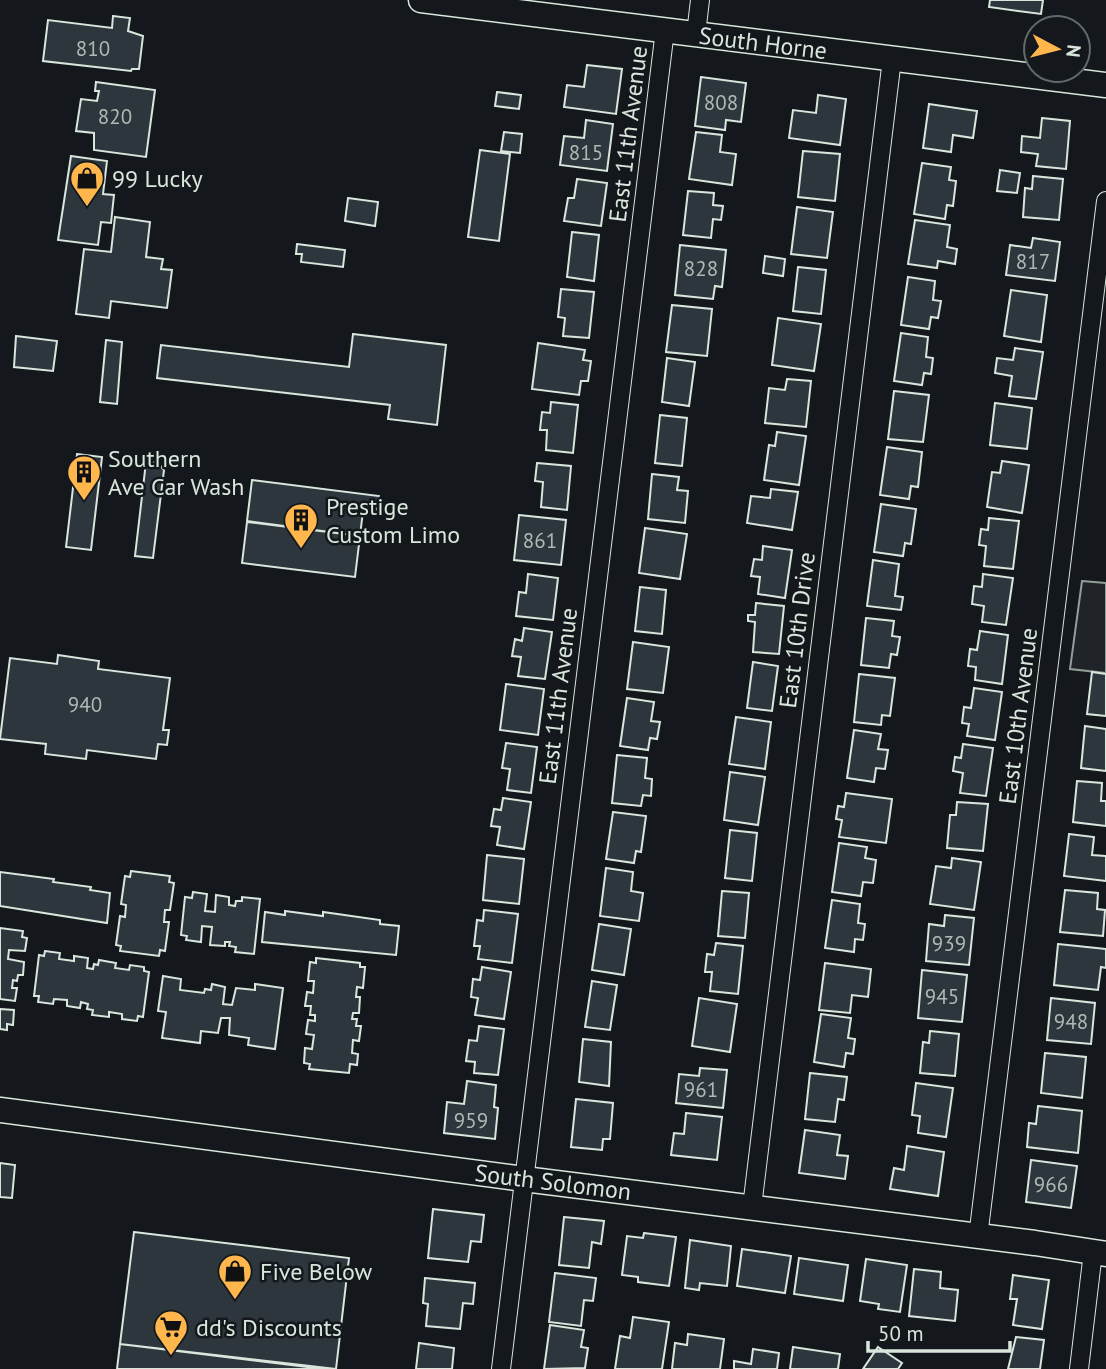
<svg xmlns="http://www.w3.org/2000/svg" width="1106" height="1369" viewBox="0 0 1106 1369" font-family="'PT Sans',sans-serif">
<style>
.green{fill:#202428;stroke:#939e99;stroke-width:2}
.building{fill:#2c363c;stroke:#d8e6dc;stroke-width:2}
.lines{fill:none;stroke-linecap:round;stroke-linejoin:round}
.street-casing{stroke:#d8e6dc;stroke-width:20}
.secondary-casing{stroke:#d8e6dc;stroke-width:27}
.street{stroke:#14181c;stroke-width:18}
.secondary{stroke:#14181c;stroke-width:24}
.labels{text-anchor:middle;dominant-baseline:central;stroke-width:5;stroke-linejoin:round;paint-order:stroke}
.number-label{font-size:21px;fill:#adbab4}
.street-label{font-size:24px;fill:#d8e6dc;stroke:#14181c}
.poi-label{font-size:24px;fill:#d8e6dc;stroke:#14181c;text-anchor:start}
</style>
<rect width="100%" height="100%" fill="#14181c"/>
<path class="green" d="M1082,581l24,2v90l-36,-4z"/>
<path class="building" d="M990,0h53l-2,14 -52,-7z
M113,16l17,2 -2,13 15,5 -4,33h-7l-1,2 -88,-10 5,-41 64,8z
M587,65l35,4 -6,45 -52,-7 3,-22 17,2z
M701,77l45,6 -5,39 -15,-2 -1,10 -30,-4z
M96,82l59,8 -9,67 -52,-7v-17l-18,-2 5,-32 16,2 2,-10h-4z
M497,92l24,3 -2,14 -24,-3z
M818,95l28,4 -6,46 -51,-7 4,-28 23,3z
M929,104l48,7 -4,27 -20,-3 -2,17 -28,-4z
M1042,118l28,3 -4,48 -30,-3 2,-12 -17,-2 1,-16 18,2z
M586,120l27,4 -6,47 -47,-6 4,-29 20,2z
M504,132l18,2 -2,19 -19,-2z
M696,132l26,3 -2,17 16,2 -4,31 -43,-6z
M480,150l30,4 -11,87 -31,-4z
M803,151l37,3 -5,47 -37,-4z
M71,156l36,5 -4,33 11,1 -3,28 -10,-1 -3,23 -40,-5z
M922,163l29,4 -2,13 7,1 -3,25 -6,-1 -2,14 -31,-5z
M1000,170l20,3 -3,20 -20,-2z
M1033,176l30,3 -4,41 -36,-3 2,-29 7,1z
M577,179l30,4 -6,43 -37,-5 4,-23h6z
M688,191l26,2 -1,12 10,1 -2,14 -8,-1 -2,19 -28,-3z
M348,198l30,4 -3,24 -30,-5z
M797,207l36,5 -6,46 -36,-4z
M115,217l35,5 -4,35 17,2 -2,10 11,1 -5,38 -56,-7 -2,17 -33,-4 8,-65 27,3z
M915,220l35,5 -3,22 10,2 -2,15 -17,-3 -1,7 -29,-4z
M572,232l27,3 -5,46 -27,-4z
M1033,238l27,4 -5,39 -49,-6 4,-30 21,3z
M297,244l48,6 -2,17 -42,-5 1,-8h-6z
M680,245l46,5 -4,37 -7,-1 -2,13 -38,-4z
M765,256l20,3 -2,17 -20,-3z
M798,267l28,3 -5,44 -28,-3z
M908,277l27,4 -2,19 8,1 -3,17 -7,-1 -2,12 -28,-4z
M561,289l33,3 -5,46 -26,-2 2,-18 -7,-1z
M1011,290l36,5 -6,47 -37,-6z
M672,305l40,4 -5,47 -41,-4z
M778,318l43,6 -7,47 -42,-6z
M901,333l27,4 -2,20 7,1 -2,16 -7,-1 -2,12 -28,-4z
M353,334l93,11 -9,80 -49,-6 2,-14 -233,-27 4,-33 188,22z
M16,336l41,5 -4,30 -39,-4z
M106,340l16,2 -5,62 -17,-2z
M538,343l47,7 -2,10 8,1 -3,20h-7l-2,14 -47,-6z
M1015,348l28,4 -7,47 -27,-3 3,-20 -17,-3 2,-15 16,2z
M667,358l28,4 -6,44 -27,-4z
M787,379l24,2 -5,46 -41,-4 4,-35 16,2z
M894,391l35,4 -6,47 -35,-3z
M551,402l27,3 -5,48 -27,-3 1,-20h-7l2,-18 8,1z
M995,403l37,5 -5,41 -37,-4z
M660,415l27,3 -5,48 -27,-3z
M777,432l29,4 -7,49 -35,-5 5,-35 6,1z
M887,447l35,5 -4,35 -7,-1 -2,13 -29,-4z
M77,454l25,3 -11,93 -25,-3z
M1002,461l27,4 -7,48 -35,-6 5,-35 8,1z
M146,462l12,1 6,7 -11,88 -18,-2z
M537,463l34,3 -4,44 -26,-3 2,-25 -8,-1z
M652,474l27,3 -2,13 11,1 -3,32 -37,-4z
M252,480l127,16 -2,17 -14,-2 -3,25 -113,-15z
M771,489l27,3 -6,38 -45,-7 4,-27 19,2z
M881,504l35,5 -5,35 -6,-1 -2,13 -29,-4z
M519,515l47,5 -5,45 -47,-5z
M989,518l30,3 -6,48 -29,-3 2,-20 -7,-1 2,-16 7,1z
M247,522l113,14 -5,41 -113,-14z
M645,528l42,6 -7,45 -41,-6z
M763,546l29,4 -7,48 -27,-4 2,-17 -9,-1 3,-17 8,1z
M873,560l26,4 -4,32 8,1 -2,13 -34,-4z
M528,574l30,4 -5,42 -37,-4 3,-24 7,1z
M983,574l30,4 -7,47 -24,-3 2,-16 -12,-2 2,-18 8,1z
M640,587l26,3 -4,44 -27,-3z
M756,603l28,3 -5,48 -26,-2 2,-30 -7,-1v-6h7z
M866,618l28,3 -2,15 8,1 -3,18 -6,-1 -2,14 -28,-3z
M524,628l28,4 -7,47 -27,-3 3,-19 -9,-1 3,-17 7,2z
M980,631l28,4 -6,49 -27,-4 1,-13 -8,-1 2,-17 7,1z
M633,642l36,5 -6,46 -36,-4z
M58,655l41,6 -1,8 72,9 -7,52h6l-2,15 -9,-1 -2,15 -69,-9 -1,9 -41,-5 1,-10 -46,-5 10,-81 47,6z
M753,662l25,4 -6,45 -25,-3z
M1092,672l14,2v42l-19,-2z
M859,674l36,4 -5,38 -8,-1 -1,10 -27,-3z
M506,684l38,5 -6,46 -38,-5z
M974,688l28,4 -7,48 -28,-4 2,-12 -7,-1 2,-16 7,1z
M627,698l27,4 -3,19 9,1 -3,17 -7,-1 -2,12 -28,-4z
M736,717l35,5 -6,47 -36,-5z
M1085,726l21,3v42l-25,-3z
M854,730l27,4 -3,15 10,1 -3,19 -9,-1 -2,14 -27,-4z
M506,743l31,4 -6,46 -24,-3 3,-21 -8,-1z
M963,744l30,4 -7,48 -26,-3 3,-20 -10,-2 2,-14 6,1z
M617,755l30,3 -2,20 7,1 -1,17 -8,-1 -2,11 -29,-3z
M730,772l35,5 -7,48 -34,-5z
M1077,781l25,2 -1,18h5v25l-33,-4z
M846,793l46,6 -6,44 -47,-6 3,-17 -6,-1 2,-13 6,1z
M503,798l28,4 -7,47 -27,-4 3,-18 -9,-1 3,-17 7,1z
M957,802l31,2 -5,47 -36,-3 3,-33h6z
M613,812l33,4 -5,36 -5,-1 -2,12 -28,-4z
M730,830l27,3 -5,48 -27,-3z
M1069,834l25,3 -2,18 14,1v25l-42,-5z
M839,843l28,4 -2,11 11,2 -3,23 -10,-1 -2,14 -29,-4z
M487,855l37,4 -5,45 -36,-4z
M952,858l29,4 -7,48 -44,-6 6,-38 15,2z
M606,868l27,4 -2,19 12,2 -4,28 -39,-5z
M131,871l39,5 -1,6 5,1 -4,27h-5l-1,12h5l-4,29 -5,-1 -1,6 -39,-5 1,-5 -5,-1 4,-29 5,1 1,-12 -5,-1 4,-28 5,1z
M0,872l54,7 -1,3 38,5 -1,3 20,3 -3,30 -107,-17z
M1065,890l33,3 -1,16 8,1 -2,26 -43,-4z
M722,891l27,2 -4,45 -27,-2z
M193,892l14,2 -2,17 10,1 1,-17 13,2v8l6,1 1,-5h6v-4l18,2 -6,55 -19,-2 1,-5 -7,-1 1,-4h-5v4l-15,-1 2,-18 -10,-1 -1,16 -15,-2 1,-4 -6,-1 4,-38 7,1z
M832,900l28,4 -2,19 7,1 -2,16 -8,-1 -1,13 -29,-4z
M484,910l34,4 -6,49 -34,-4 2,-13h-6l3,-26 6,1z
M285,911l38,5v-4l57,8v4l19,2 -3,29 -134,-13 3,-30 20,3z
M945,915l29,3 -5,47 -43,-4 3,-37 15,2z
M599,924l32,5 -7,46 -32,-5z
M0,928l23,3 -1,6 5,1 -2,13 -16,-1 -1,9 16,3 -1,13h-5l-1,6 -4,-1 -1,8h5l-2,13 -15,-2z
M716,943l27,3 -5,48 -28,-3 2,-19h-7l2,-18 7,1z
M1058,944l48,5v19l-5,-1 -3,23 -44,-5z
M45,951l15,2 -1,6 15,2v-5l14,2 -1,10 6,1 1,-5 4,1 1,-5 17,3 -1,5 14,2 1,-5 14,2v4l5,1 -6,45 -5,-1 -1,5 -15,-2v-5l-13,-2v5l-17,-2 1,-5 -6,-1 1,-5 -7,-2 -1,6 -13,-2v-6l-13,-1 -1,5 -15,-2 1,-6h-5l5,-41 5,1z
M316,958l44,5v4h5l-2,21 -6,-1 -1,10h4l-1,16h-6l-1,6h5l-1,7h5l-2,15 -6,-1 -1,13 6,1 -1,11 -7,-1 -1,9 -40,-4 1,-5 -6,-1 1,-15 7,1 2,-14 -8,-1 2,-14 7,1v-6h-5l1,-9h-6l2,-14 6,1 1,-12h-6l2,-19 6,1z
M825,963l46,6 -3,28 -16,-2 -2,18 -31,-3z
M482,967l29,5 -7,47 -29,-4 3,-17 -7,-1 2,-18 7,1z
M922,970l45,5 -5,47 -44,-4z
M163,976l18,3 -1,11 24,3 1,-4 6,1 1,-6 13,3 -2,17 9,1 4,-17 19,2v-6l28,4 -8,61 -27,-4 1,-7 -20,-3 1,-17h-9l-3,15 -17,-2 -1,12 -38,-5 4,-26 -8,-1z
M592,981l25,4 -7,45 -25,-3z
M699,998l38,6 -7,48 -38,-6z
M1051,998l44,5 -4,41 -44,-4z
M0,1009l14,1 -1,15 -6,-1v6l-7,-1z
M821,1014l30,4 -3,20 7,1 -2,15 -7,-1 -2,14 -30,-5z
M479,1026l25,3 -6,46 -24,-2 1,-11 -9,-1 3,-21 8,1z
M930,1031l29,3 -4,42 -35,-3 3,-31 6,1z
M583,1039l28,3 -2,44 -30,-4z
M1045,1053l41,4 -4,41 -41,-5z
M700,1068l27,2 -4,38 -47,-5 3,-29 20,2z
M810,1073l37,4 -3,23 -6,-1 -3,23 -30,-3z
M467,1081l29,4 -2,22 4,1 -3,31 -51,-6 3,-31 17,2z
M916,1083l37,5 -7,49 -28,-4 2,-17 -8,-1z
M576,1099l37,4 -3,36h-7l-1,11 -31,-3z
M1038,1106l44,5 -4,42 -51,-6 2,-24 7,1z
M686,1113l36,4 -5,43 -46,-5 3,-22 10,1z
M805,1130l35,5 -3,20 11,1 -3,23 -46,-6z
M907,1146l37,6 -6,44 -48,-7 4,-21 10,2z
M1031,1160l46,6 -6,42 -45,-6z
M0,1163l15,2 -3,33 -12,-1z
M433,1209l51,6 -3,27 -10,-1 -3,21 -40,-4z
M564,1217l40,4 -3,23 -9,-2 -3,26 -30,-3z
M134,1232l215,26 -13,111 -216,-25z
M644,1233l32,4 -7,49 -31,-4v-5l-16,-2 5,-39 16,2z
M690,1240l41,6 -4,40 -27,-3 -1,7 -14,-2z
M742,1249l49,7 -6,37 -48,-7z
M799,1258l49,7 -5,36 -49,-7z
M866,1259l41,6 -7,47 -22,-3 1,-5 -19,-3z
M914,1269l27,3 -1,16 18,2 -3,31 -46,-5z
M555,1273l41,5 -3,23 -9,-1 -3,26 -32,-4z
M1013,1275l36,5 -7,49 -29,-4 4,-26h-7z
M425,1278l50,5 -2,21 -10,-1 -3,26 -34,-3 2,-22 -5,-1z
M633,1317l36,5 -7,47h-47l5,-33 10,2z
M550,1325l34,5 -3,17 7,1 -3,20 -41,1z
M688,1334l36,5 -4,30h-48l3,-26 12,2z
M1016,1337l28,3 -4,29h-32z
M419,1343l35,5 -2,21h-36z
M120,1344l204,25h-207z
M793,1347l47,7 -2,15h-48z
M878,1347l24,16 -4,6h-35z
M753,1349l26,4 -2,16h-43v-8l17,3z"/>
<g class="lines">
<g class="street-casing">
<path id="street" d="M696,34l4,-34
M752,1207l140,-1148
M978,1237l128,-1036
M501,1369l164,-1339
M1079,1369l14,-117"/>
</g>
<g class="secondary-casing">
<path id="secondary" d="M421,0l685,85
M0,1110l524,69 511,64 71,11"/>
</g>
<use href="#street" class="street"/>
<use href="#secondary" class="secondary"/>
</g>
<defs>
<g id="shop-pin" transform="scale(1.75)"><path d="M0 17L-7.5 6A9.5 9.5 0 1 1 7.5 6Z" fill="#ffb74d" stroke="#14181c"/><path d="M-5-2.5h2.3a2.7 3.5 0 0 1 5.4 0H5L5.5 6h-11ZM-1.5-2.5h3a1.5 2.3 0 0 0-3 0Z" fill="#111"/></g>
<g id="building-pin" transform="scale(1.75)"><path d="M0 17L-7.5 6A9.5 9.5 0 1 1 7.5 6Z" fill="#ffb74d" stroke="#14181c"/><path d="M-4-6H4V6H1V3H-1V6H-4ZM-2.5-4.3h1.7v1.8h-1.7ZM.8-4.3h1.7v1.8H.8ZM-2.5-1h1.7V.8h-1.7ZM.8-1h1.7V.8H.8Z" fill="#111"/></g>
<g id="supermarket-pin" transform="scale(1.75)"><path d="M0 17L-7.5 6A9.5 9.5 0 1 1 7.5 6Z" fill="#ffb74d" stroke="#14181c"/><path d="M-6-5.5h2.5l.6 2H6L4.5 2H-2.5L-4.4-4H-6ZM-1.5 3.2a1.3 1.3 0 1 0 .1 0ZM3 3.2a1.3 1.3 0 1 0 .1 0Z" fill="#111"/></g>
</defs>
<g fill-rule="evenodd">
<use href="#shop-pin" x="87" y="178"/>
<use href="#building-pin" x="84" y="472"/>
<use href="#building-pin" x="301" y="520"/>
<use href="#shop-pin" x="235" y="1271"/>
<use href="#supermarket-pin" x="171" y="1327"/>
</g>
<g class="labels">
<g class="number-label">
<text x="93" y="48">810</text>
<text x="721" y="102">808</text>
<text x="115" y="116">820</text>
<text x="586" y="152">815</text>
<text x="1033" y="261">817</text>
<text x="701" y="268">828</text>
<text x="540" y="540">861</text>
<text x="85" y="704">940</text>
<text x="949" y="943">939</text>
<text x="942" y="996">945</text>
<text x="1071" y="1021">948</text>
<text x="701" y="1089">961</text>
<text x="471" y="1120">959</text>
<text x="1051" y="1184">966</text>
</g>
<g class="street-label">
<text transform="translate(763 43) rotate(7)">South Horne</text>
<text transform="translate(628 134) rotate(-83)">East 11th Avenue</text>
<text transform="translate(797 630) rotate(-83)">East 10th Drive</text>
<text transform="translate(558 696) rotate(-83)">East 11th Avenue</text>
<text transform="translate(1018 716) rotate(-83)">East 10th Avenue</text>
<text transform="translate(553 1182) rotate(7)">South Solomon</text>
</g>
<g class="poi-label">
<text x="112" y="178">99 Lucky</text>
<text x="108" y="458">Southern<tspan x="108" dy="28">Ave Car Wash</tspan></text>
<text x="326" y="506">Prestige<tspan x="326" dy="28">Custom Limo</tspan></text>
<text x="260" y="1271">Five Below</text>
<text x="196" y="1327">dd's Discounts</text>
</g>
</g>
<g transform="translate(1057 49) rotate(97)"><circle r="33" fill="#14181c" stroke="#626a69" stroke-width="2"/>
<path d="M0-5L12 26L0 18L-12 26Z" fill="#ffb74d"/>
<text y="-10" font-size="19" font-weight="bold" text-anchor="middle" fill="#d8e6dc">N</text>
</g>
<path d="M868 1341v10h142v-10" fill="none" stroke="#d8e6dc" stroke-width="3.5"/>
<text x="878" y="1341" font-size="21" fill="#d8e6dc" stroke="#14181c" stroke-width="5" paint-order="stroke">50 m</text>
</svg>
